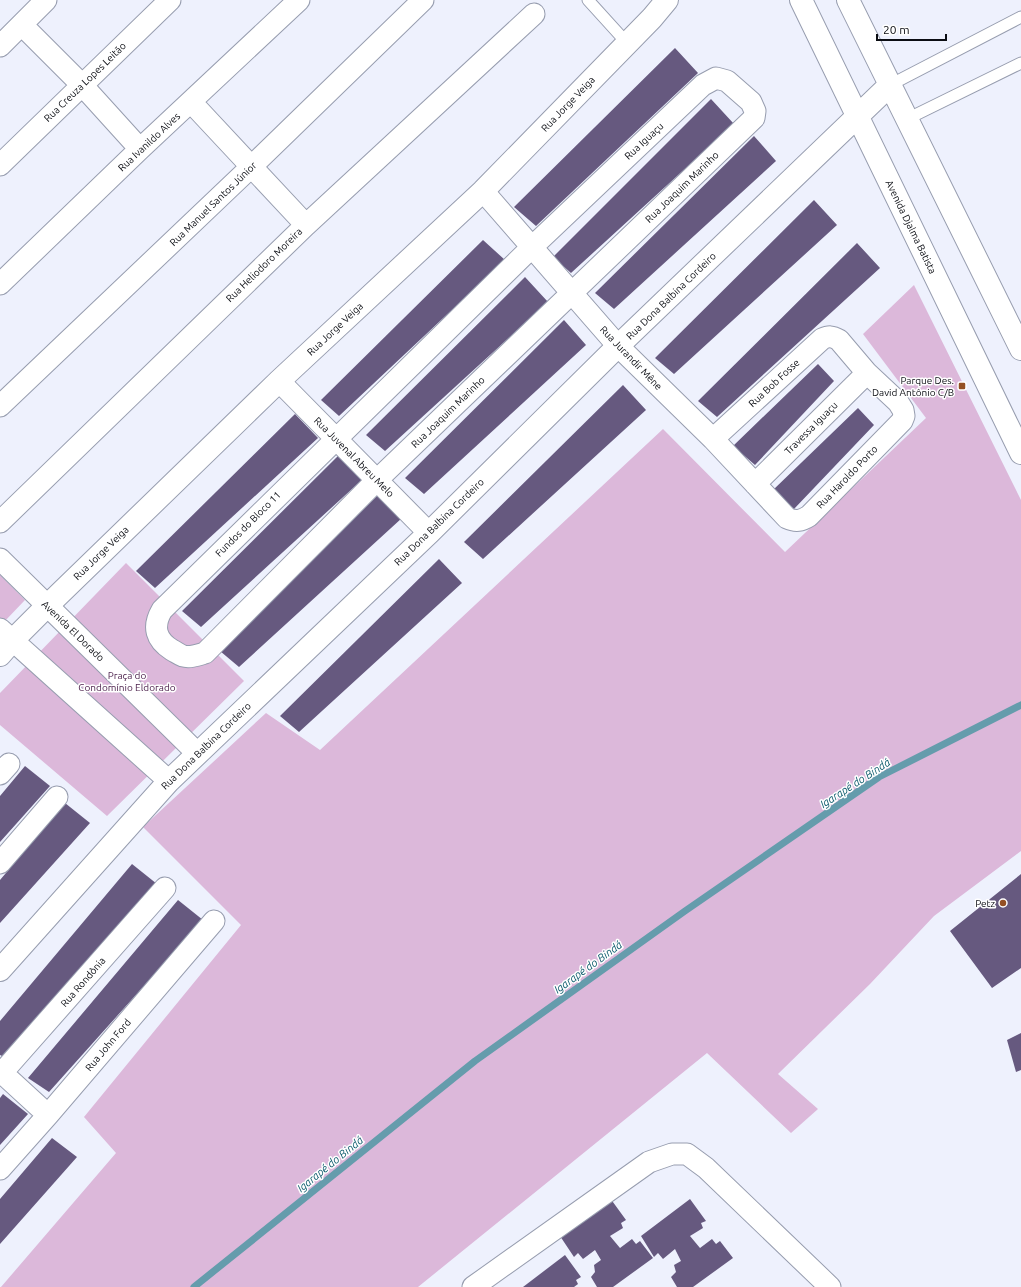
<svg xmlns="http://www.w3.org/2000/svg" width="1021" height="1287" viewBox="0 0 1021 1287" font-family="Ubuntu,sans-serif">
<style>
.green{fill:#dcb8da}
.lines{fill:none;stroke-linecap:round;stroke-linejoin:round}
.stream{stroke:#659cac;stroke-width:7}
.building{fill:#66597f}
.lane-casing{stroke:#979daf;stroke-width:13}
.street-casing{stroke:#979daf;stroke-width:23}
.secondary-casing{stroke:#979daf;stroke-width:24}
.lane{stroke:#fff;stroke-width:11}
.street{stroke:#fff;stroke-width:21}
.secondary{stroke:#fff;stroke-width:22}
.poi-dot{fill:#945024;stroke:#fff;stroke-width:1.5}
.labels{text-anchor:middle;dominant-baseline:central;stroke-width:3;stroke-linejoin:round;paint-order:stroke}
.street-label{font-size:10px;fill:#0b0d13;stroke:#fff}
.poi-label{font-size:10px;fill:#0b0d13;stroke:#fff;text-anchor:end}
.park-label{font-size:10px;fill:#481c48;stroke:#fff}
.water-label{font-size:11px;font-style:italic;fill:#0e5b6d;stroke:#fff}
</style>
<rect width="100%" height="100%" fill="#eef1fd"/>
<path class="green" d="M914,285l107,215v351l-87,65 -64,68 -92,90 40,35 -27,24 -84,-80 -289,234h-417l115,-134 -32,-36 157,-192 -98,-98 123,-114 54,37 343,-321 122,123 141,-134 -63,-84z
M126,563l118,118 -137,135 -107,-91v-32z
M0,575l25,25 -21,22 -4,-4z"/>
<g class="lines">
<path class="stream" d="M194,1287l281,-226 210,-150 194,-134 142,-72"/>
</g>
<path class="building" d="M675,48l23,25 -162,153 -22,-19z
M711,99l23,25 -163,149 -18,-16z
M754,136l22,25 -162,148 -19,-16z
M814,200l23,25 -163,149 -19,-16z
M483,240l22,20 -166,156 -18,-16z
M857,243l23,25 -163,149 -19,-16z
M525,277l23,25 -163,149 -19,-16z
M564,320l22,25 -162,149 -19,-16z
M818,364l16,17 -79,84 -22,-19z
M623,385l23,25 -163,149 -19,-17z
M858,408l16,17 -80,84 -21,-19z
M295,414l23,24 -163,150 -19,-17z
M341,453l23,25 -163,149 -19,-16z
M379,494l23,24 -163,149 -19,-16z
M439,559l23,24 -163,149 -19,-16z
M25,766l25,20 -50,56v-46z
M65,803l25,20 -90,100v-43z
M132,864l25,20 -155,172 -2,-1v-34z
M1021,874v94l-29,20 -42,-57z
M178,900l25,20 -154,172 -21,-14z
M1021,1033v37l-5,2 -9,-32z
M3,1094l25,20 -28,31v-47z
M52,1138l25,19 -77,87v-45z
M610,1198l16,22 -5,3 2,5 -13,8 10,12 12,-9 4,5 4,-3 13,17 -40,29h-16l-6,-10 4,-5 -1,-7 7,-5 -6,-10 -12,9 -5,-6 -4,4 -14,-21z
M690,1199l16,22 -5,2 2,5 -13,8 10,12 12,-9 4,5 4,-3 13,17 -40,29h-16l-6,-10 5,-5 -2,-7 7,-4 -6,-12 -12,10 -5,-6 -4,4 -13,-21z
M565,1255l16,22 -5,3 2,4 -4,3h-51z"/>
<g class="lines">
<g class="lane-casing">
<path id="lane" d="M588,0l39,43
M890,85l131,-68
M907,119l114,-56"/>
</g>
<g class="street-casing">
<path id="street" d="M22,25l60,60 58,64
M0,46l46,-46
M716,78l11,3 24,21 4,9 -1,7 -377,362 -172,173c-7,2 -15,5 -22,3 -3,-1 -7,-4 -11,-6 -16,-10 -20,-23 -10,-40l369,-362 172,-163z
M191,102l115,123
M0,165l170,-165
M483,191l135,155 95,93 74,79c9,4 14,3 22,-2l93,-95 2,-5 -1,-6 -5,-8 -31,-29 -28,-33c-7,-4 -10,-4 -17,-1l-109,100
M0,284l140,-135 159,-149
M279,381l150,152
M0,406l251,-239 172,-167
M755,484l112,-111
M0,522l306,-297 228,-211
M0,559l197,194
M0,629l169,152
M0,774l9,-10
M0,863l57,-66
M0,1071l48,44
M0,1075l165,-187
M0,1169l48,-54 166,-194
M473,1287l176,-125 23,-8h15l19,14 124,119"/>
</g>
<g class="secondary-casing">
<path id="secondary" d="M801,0l220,453
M848,0l173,349
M0,655l13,-15 34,-34 232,-225 204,-190 169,-173 15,-18
M0,970l169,-189 260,-248 189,-187 272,-261"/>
</g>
<use href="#lane" class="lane"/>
<use href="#street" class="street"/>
<use href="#secondary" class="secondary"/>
</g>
<g class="poi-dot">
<rect x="958" y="382" width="8" height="8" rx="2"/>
<circle cx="1003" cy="903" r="4"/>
</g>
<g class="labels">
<g class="street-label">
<text transform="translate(85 82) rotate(-44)">Rua Creuza Lopes Leitão</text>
<text transform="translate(568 104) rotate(-46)">Rua Jorge Veiga</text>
<text transform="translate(644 141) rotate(-43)">Rua Iguaçu</text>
<text transform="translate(149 142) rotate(-43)">Rua Ivanildo Alves</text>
<text transform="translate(682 187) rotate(-44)">Rua Joaquim Marinho</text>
<text transform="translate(213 204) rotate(-44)">Rua Manuel Santos Júnior</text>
<text transform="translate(911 227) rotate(64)">Avenida Djalma Batista</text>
<text transform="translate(264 265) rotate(-44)">Rua Heliodoro Moreira</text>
<text transform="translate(671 296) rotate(-44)">Rua Dona Balbina Cordeiro</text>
<text transform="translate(335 329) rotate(-43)">Rua Jorge Veiga</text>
<text transform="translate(631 358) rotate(46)">Rua Jurandir Mêne</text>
<text transform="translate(774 383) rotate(-43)">Rua Bob Fosse</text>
<text transform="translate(448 412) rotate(-44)">Rua Joaquim Marinho</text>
<text transform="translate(811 428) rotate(-45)">Travessa Iguaçu</text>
<text transform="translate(354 457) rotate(45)">Rua Juvenal Abreu Melo</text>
<text transform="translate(847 477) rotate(-46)">Rua Haroldo Porto</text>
<text transform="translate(439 522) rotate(-44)">Rua Dona Balbina Cordeiro</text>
<text transform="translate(248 524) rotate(-45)">Fundos do Bloco 11</text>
<text transform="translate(101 553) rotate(-44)">Rua Jorge Veiga</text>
<text transform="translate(73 631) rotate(44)">Avenida El Dorado</text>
<text transform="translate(206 746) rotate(-44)">Rua Dona Balbina Cordeiro</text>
<text transform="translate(83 982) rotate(-49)">Rua Rondônia</text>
<text transform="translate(108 1045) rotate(-50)">Rua John Ford</text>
</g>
<g class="poi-label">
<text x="954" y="380">Parque Des.<tspan x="954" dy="12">David Antônio C/B</tspan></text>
<text x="995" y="903">Petz</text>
</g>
<g class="park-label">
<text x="127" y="675">Praça do<tspan x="127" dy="12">Condomínio Eldorado</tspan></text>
</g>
<g class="water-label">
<text transform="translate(855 783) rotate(-33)">Igarapé do Bindá</text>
<text transform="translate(588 967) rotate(-36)">Igarapé do Bindá</text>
<text transform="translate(330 1164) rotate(-39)">Igarapé do Bindá</text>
</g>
</g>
<path d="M877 34v6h69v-6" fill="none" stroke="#0b0d13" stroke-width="2"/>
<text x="883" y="34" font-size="12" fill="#0b0d13" stroke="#ffffff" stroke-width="3" paint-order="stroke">20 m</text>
</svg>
